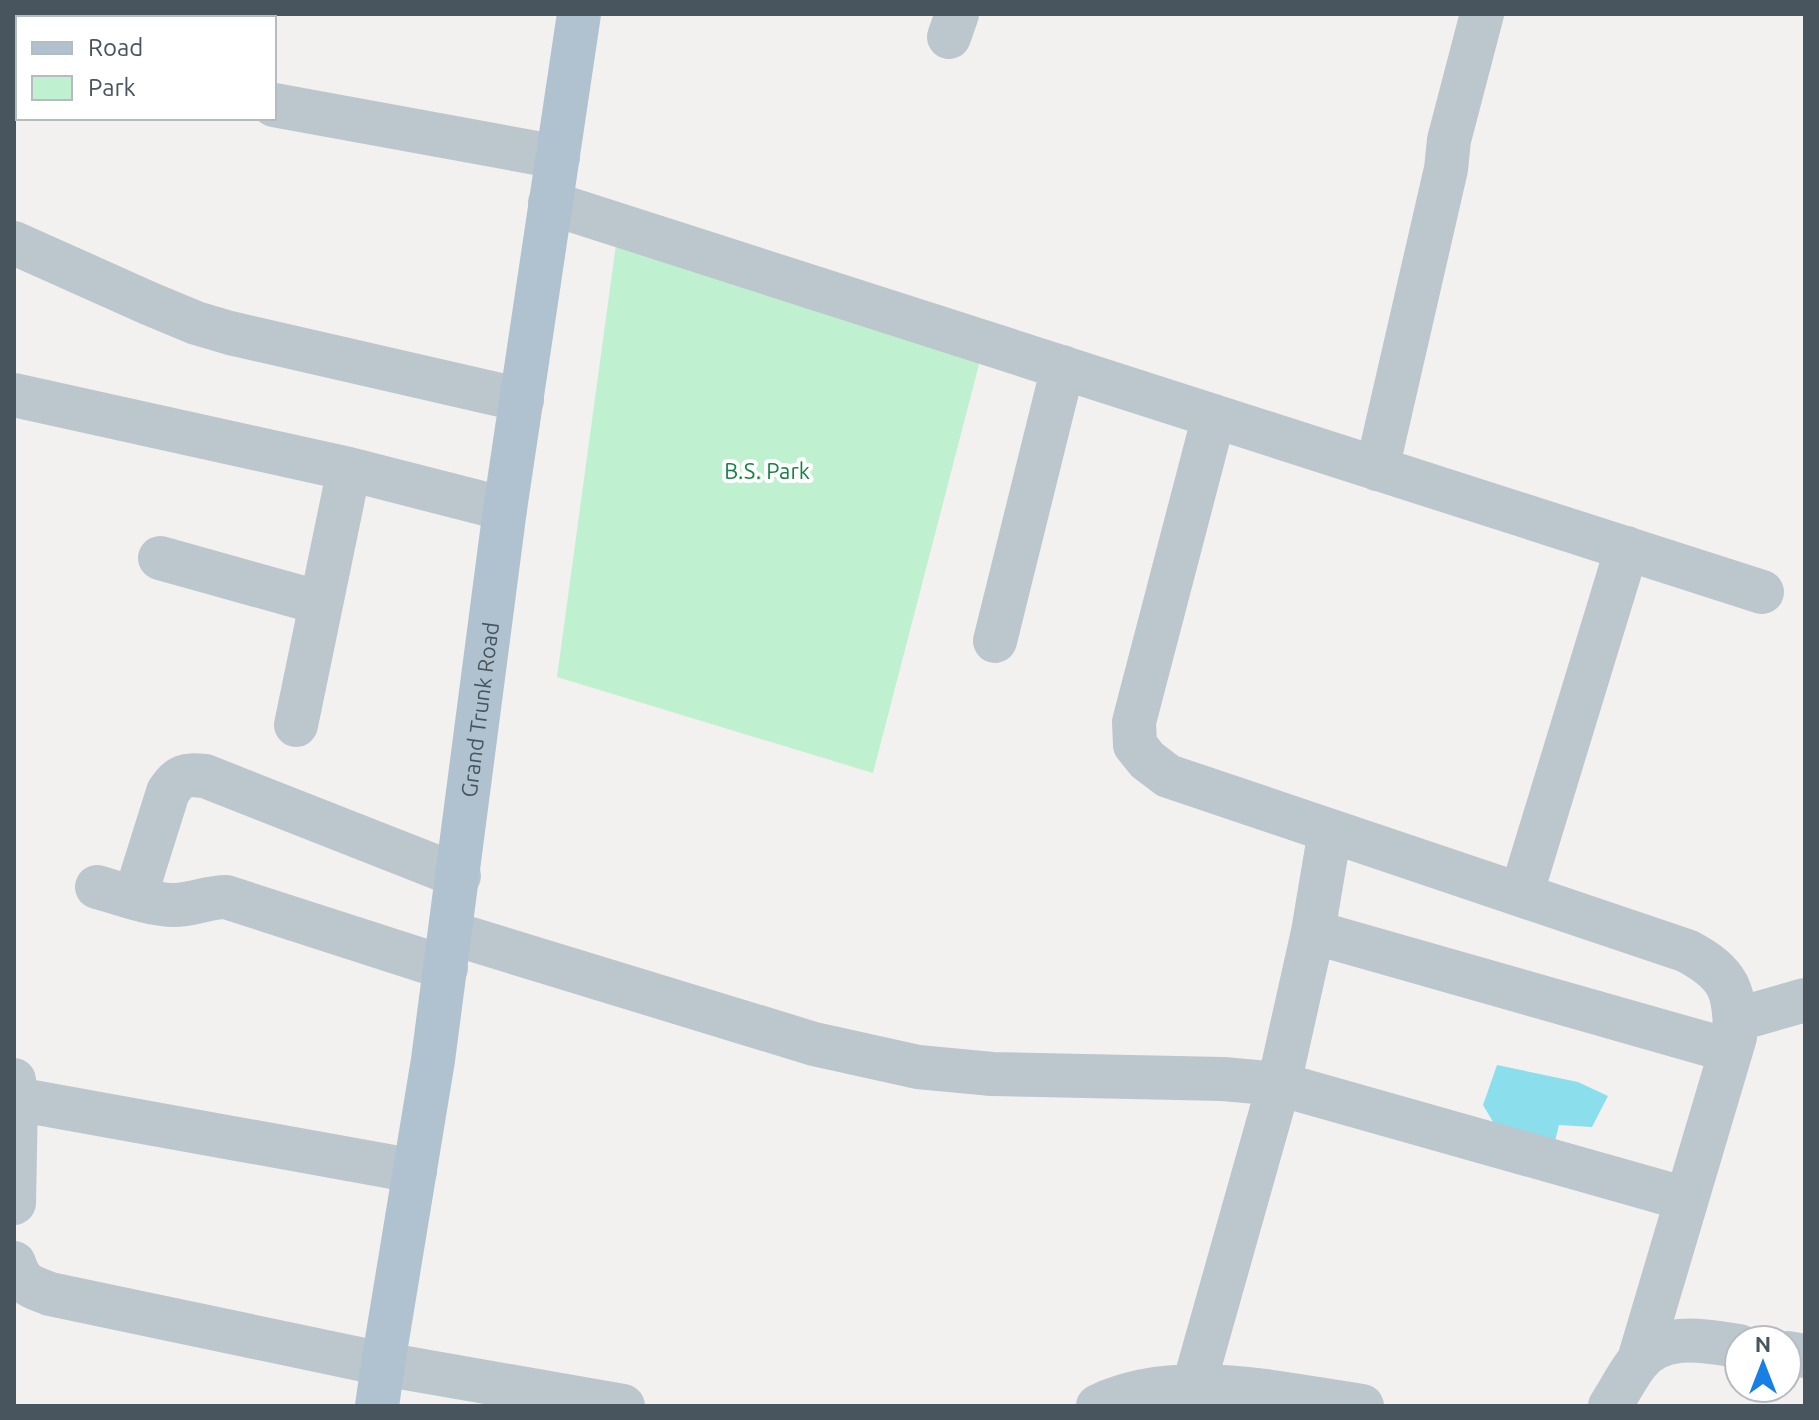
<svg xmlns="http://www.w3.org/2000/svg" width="1819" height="1420" viewBox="0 0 1819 1420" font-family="Ubuntu,sans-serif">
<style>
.green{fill:#bff0cf}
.water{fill:#8bdfed}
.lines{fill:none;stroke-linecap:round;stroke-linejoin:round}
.minor{stroke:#bcc6cd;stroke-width:44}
.major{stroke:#b0c2cf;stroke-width:44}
.labels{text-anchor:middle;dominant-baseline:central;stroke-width:8;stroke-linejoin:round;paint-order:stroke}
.park-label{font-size:22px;fill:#168245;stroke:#fff}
.street-label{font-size:22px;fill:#48555e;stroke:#fff}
</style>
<rect width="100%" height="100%" fill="#f3f0f0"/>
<path class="green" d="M617,237l366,112 -110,424 -316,-96z"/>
<path class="water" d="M1497,1065l81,17 30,14 -16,31 -33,-2 -6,24 -51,-12 -19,-32z"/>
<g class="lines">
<path class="minor" d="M14,28l4,1
M949,37l8,-23
M274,105l284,52
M550,203l1212,389
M14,243l134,60 48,20 34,10 292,67
M14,395l335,74 156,40
M1214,416l-80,306 1,23 12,15 21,16 519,175c43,23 48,39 48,86l-96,323
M1377,469l69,-300 3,-29 33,-126
M160,558l161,45
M995,641l68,-274
M296,725l53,-256
M97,887c23,6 53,18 77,18 18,0 34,-8 52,-8l220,71
M1521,895l106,-347
M135,897l33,-105c11,-17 17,-18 37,-16l254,100
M1313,932l418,119
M451,933l363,111 104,23 74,7 231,5 56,5 407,115
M1735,1020l70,-20
M14,1080l2,19 -2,104
M16,1099l399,72
M14,1263c7,22 16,23 36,31l333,70 240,42
M1787,1353l18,3
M1194,1385l85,-301 34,-152 17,-101
M1098,1406c80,-38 180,-12 264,0
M1610,1406c9,-14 17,-30 27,-43 25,-32 68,-22 102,-17"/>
<path class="major" id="s1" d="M377,1406l6,-42 50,-304 72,-551 74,-495"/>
</g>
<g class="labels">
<g class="park-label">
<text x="767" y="470">B.S. Park</text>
</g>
<g class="street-label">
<text stroke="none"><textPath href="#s1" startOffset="704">Grand Trunk Road</textPath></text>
</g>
</g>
<rect width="1819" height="1420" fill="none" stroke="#48555e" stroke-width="32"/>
<rect x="16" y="16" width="260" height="104" fill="#ffffff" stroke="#b6bbbf" stroke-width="2"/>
<rect x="32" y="42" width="40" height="12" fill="#b0c2cf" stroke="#b6bbbf" stroke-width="2"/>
<text x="88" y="56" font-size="24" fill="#48555e">Road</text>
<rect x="32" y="76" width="40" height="24" fill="#bff0cf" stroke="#b6bbbf" stroke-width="2"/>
<text x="88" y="96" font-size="24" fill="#48555e">Park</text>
<g transform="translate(1763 1364)"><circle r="38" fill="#ffffff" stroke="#b6bbbf" stroke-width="2"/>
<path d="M0-6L14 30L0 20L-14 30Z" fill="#177fe6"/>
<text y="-12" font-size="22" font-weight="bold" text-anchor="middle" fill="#48555e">N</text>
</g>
</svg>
